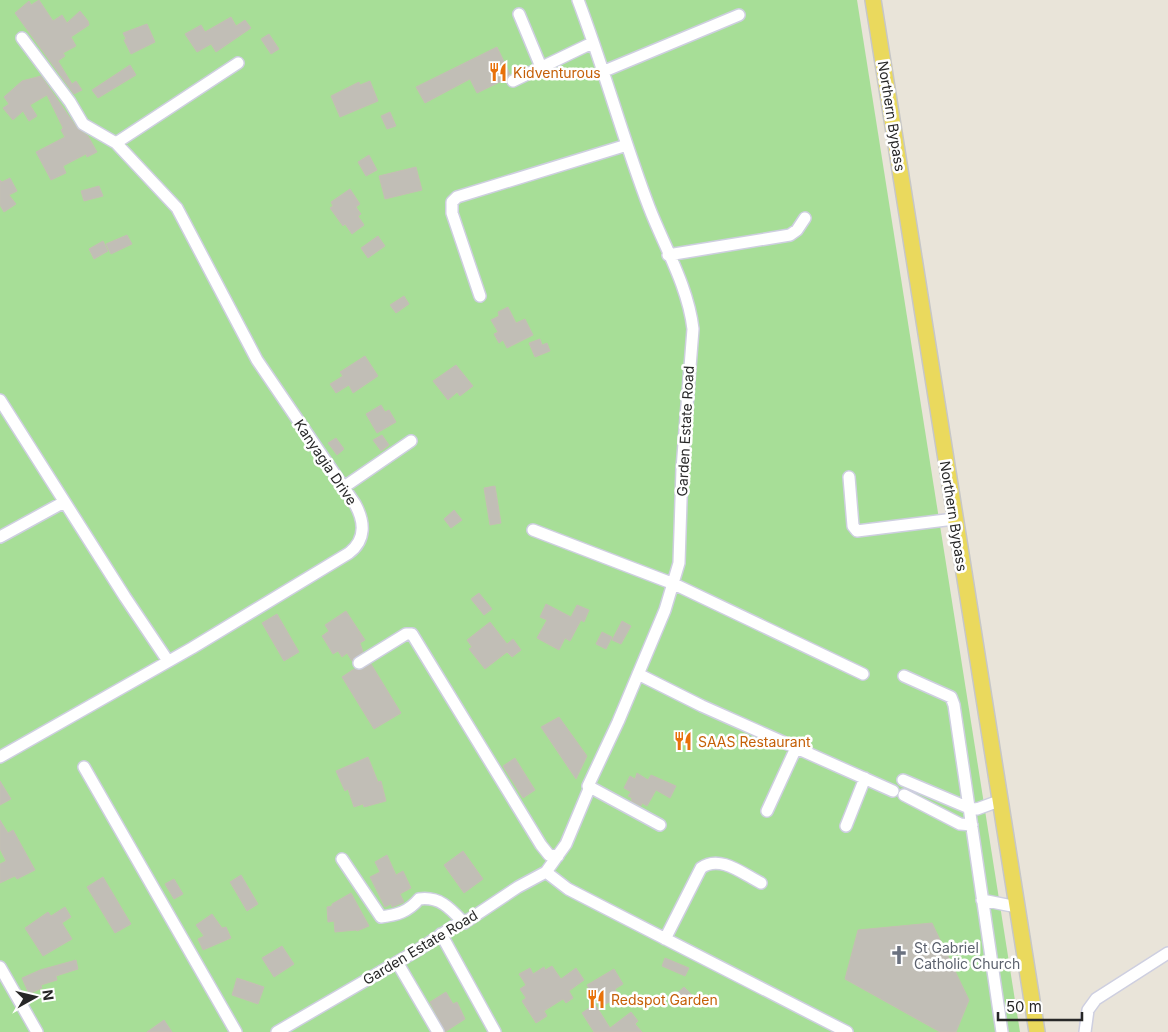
<svg xmlns="http://www.w3.org/2000/svg" width="1168" height="1032" viewBox="0 0 1168 1032" font-family="Inter,sans-serif">
<style>
.green{fill:#a7de97}
.building{fill:#c1beb6;stroke:#c4c0b3}
.lines{fill:none;stroke-linecap:round;stroke-linejoin:round}
.minor-casing{stroke:#cecfe0;stroke-width:14}
.major-casing{stroke:#c7c7c7;stroke-width:18}
.minor{stroke:#fff;stroke-width:11}
.major{stroke:#ead95d;stroke-width:15}
.labels{text-anchor:middle;dominant-baseline:central;stroke-width:5;stroke-linejoin:round;paint-order:stroke}
.food-label{font-size:14px;fill:#c56008;stroke:#fff;text-anchor:start}
.street-label{font-size:14px;fill:#272727;stroke:#fff}
.worship-label{font-size:14px;fill:#5b616d;stroke:#fff;text-anchor:start}
</style>
<rect width="100%" height="100%" fill="#e9e4d9"/>
<path class="green" d="M0,0h857l163,1032h-1020z"/>
<path class="building" d="M39,0l14,21 9,-6 5,8 13,-12 8,10 1,4 -18,12 5,9 -13,7 2,3 -7,5 14,23 4,-3 6,9 -8,4 -59,-81 14,-12 2,4z
M231,17l5,9 9,-6 6,8 -35,24 -5,-8 -14,8 -12,-18 16,-9 4,7z
M147,24l8,18 -24,12 -7,-14 2,-1 -3,-6z
M269,34l10,15 -8,5 -10,-15z
M497,47l13,27 -4,5 -29,14 -7,-14 -45,24 -9,-16z
M130,65l6,10 -38,23 -6,-8z
M41,76l36,52 11,8 9,16 -10,5 -1,-3 -23,12 3,7 -15,7 -15,-28 29,-15 -4,-7 2,-2 -16,-33 -17,10 7,11 -8,5 -6,-10 -10,9 -10,-12 6,-4 -5,-7 18,-16z
M370,81l8,20 -38,16 -9,-21 28,-14 1,3z
M390,112l6,14 -9,3 -6,-13z
M369,155l8,15 -11,6 -8,-14z
M416,167l6,23 -37,9 -6,-23z
M10,178l7,13 -8,4 7,9 -12,8 -4,-7v-25l2,2z
M99,186l4,10 -19,5 -3,-10z
M350,189l10,15 -4,3 5,7 -3,2 6,9 -12,9 -7,-10 -2,2 -13,-18 3,-2 -2,-4z
M127,235l5,9 -21,10 -5,-10z
M378,236l7,10 -17,12 -7,-10z
M103,241l5,10 -14,8 -5,-10z
M404,296l5,8 -13,9 -6,-8z
M508,307l8,16 9,-4 8,16 -26,13 -4,-8 -4,3 -5,-9 4,-2 -7,-12 8,-4 -1,-4z
M540,339l2,6 5,-2 3,8 -15,6 -6,-14z
M365,356l13,20 -25,17 -4,-8 -13,8 -6,-9 13,-8 -3,-4z
M456,365l17,21 -13,10 -3,-4 -9,8 -15,-19z
M381,405l4,7 4,-2 7,12 -19,11 -11,-19z
M382,435l7,10 -8,6 -8,-11z
M336,438l8,11 -7,6 -9,-12z
M495,486l6,37 -11,2 -6,-37z
M454,510l8,10 -11,8 -7,-9z
M479,593l13,16 -8,6 -13,-16z
M546,604l25,13 6,-12 12,5 -5,12 -3,-2 -11,21 -5,-3 -6,12 -22,-12 10,-18 -7,-3z
M346,611l19,29 -5,3 3,9 -11,9 -5,-8 -5,4 -4,-6 -5,3 -11,-18 7,-5 -4,-6z
M277,614l22,38 -15,9 -22,-38z
M622,621l9,5 -10,18 -9,-4z
M490,622l17,22 6,-5 8,11 -9,7 -5,-5 -22,17 -16,-20 3,-2 -5,-7z
M602,632l10,5 -6,12 -10,-5z
M371,664l30,49 -27,16 -32,-52 12,-8 6,1z
M559,717l28,39 -11,23 -35,-52z
M368,757l10,25 3,-1 5,20 -22,6 -1,-3 -9,3 -6,-18 -3,2 -9,-20z
M515,758l20,32 -12,8 -20,-32z
M637,773l11,7 3,-5 25,11 -6,12 -14,-8 -9,16 -5,-3 -1,3 -10,-5 1,-3 -4,-2 3,-4 -7,-4 6,-12 5,3z
M0,781l11,18 -11,6z
M0,820l8,13 5,-3 22,40 -18,9 -2,-3 -15,7v-19l6,-3 -6,-12z
M463,851l20,28 -19,14 -20,-28z
M387,855l9,20 7,-4 8,17 -11,6 4,8 -12,5 -1,-3 -6,3 -15,-30 10,-5 -5,-10z
M241,875l17,29 -11,7 -17,-29z
M103,877l28,47 -16,9 -28,-46z
M174,879l9,15 -9,5 -9,-15z
M351,893l18,33 -12,5 -1,-1 -21,2 -1,-11 -6,1 -1,-15 5,-1v-2z
M65,907l6,10 -9,6 10,16 -29,17 -18,-28 23,-16 3,4z
M212,914l10,14 4,-1 5,11 -28,12 -5,-11 6,-3 -8,-11z
M932,923l37,77 -13,32h-16l-95,-53 13,-49z
M282,946l12,18 -20,13 -12,-19z
M665,958l24,10 -4,8 -23,-10z
M76,960l2,9 -22,7 1,4 -16,5 1,3 -13,6 -7,-16 18,-8z
M552,966l9,13 15,-11 8,12 -15,11 4,7 -7,5 -3,-4 -19,12 3,5 -11,7 -14,-22 4,-3 -6,-9 6,-4 -7,-11 11,-6 3,6 11,-7 1,3z
M614,969l9,15 -8,5 4,8 -19,10 -13,-22z
M237,978l27,9 -6,17 -26,-9z
M684,987l9,9 -12,12 -9,-10z
M446,992l7,12 4,-2 8,17 -20,13 -15,-30z
M595,1004l15,24 21,-16 7,9 -3,3 7,8h-48l-12,-19z
M164,1020l8,12h-25z"/>
<g class="lines">
<g class="minor-casing">
<path id="minor" d="M519,14l22,53
M602,72l137,-57
M513,81l79,-38
M116,143l122,-80
M668,255l122,-20 7,-5 8,-12
M480,296l-28,-83v-11l5,-5 170,-52
M0,400l125,197 43,64
M849,477l4,49 4,5 97,-12
M344,487l67,-46
M533,530l141,54 189,90
M0,537l64,-35
M359,663l47,-29h6l129,211 8,10 9,1
M638,674l64,32 191,85
M904,676l47,21 3,8 48,327
M0,757l192,-109 157,-95c17,-13 16,-31 6,-49l-98,-144 -80,-152 -61,-65 -33,-19 -13,-22 -48,-64
M84,767l152,265
M903,780l66,28 8,1 22,-8
M588,786l72,39
M904,795l56,29 12,1
M767,811l29,-63
M846,826l19,-48
M342,859l39,58c16,-2 27,-5 38,-18 21,-3 32,10 45,24
M546,872l22,17 279,143
M982,900l35,7
M441,934l54,98
M665,939l36,-71c19,-14 42,6 60,15
M397,962l41,70
M0,967l37,65
M277,1032l141,-82 42,-28 4,1 54,-36 28,-15 20,-28 23,-55 -1,-3 30,-64 47,-112 14,-47 3,-94 11,-140c-5,-43 -29,-83 -44,-122 -26,-68 -45,-139 -71,-207
M1085,1032l3,-22 8,-11 72,-46"/>
</g>
<g class="major-casing">
<path id="major" d="M873,0l164,1032"/>
</g>
<use href="#minor" class="minor"/>
<use href="#major" class="major"/>
</g>
<defs>
<g id="restaurant-bare" transform="scale(1.5)"><path d="M-5-6h1v4h1v-4h1v4h1v-4h1v5L-1.5 .5V6h-2V.5L-5-1ZM5-6V6H3V1.5H1.5Q1.5-4 5-6Z" fill="#e8710a" stroke="#fff" stroke-width="2.5" paint-order="stroke"/></g>
<g id="church-bare" transform="scale(1.5)"><path d="M-1.2-6h2.4v3.5h3.3v2.4h-3.3V6h-2.4V-.1h-3.3v-2.4h3.3Z" fill="#6b7280" stroke="#fff" stroke-width="2.5" paint-order="stroke"/></g>
</defs>
<g fill-rule="evenodd">
<use href="#restaurant-bare" x="498" y="72"/>
<use href="#restaurant-bare" x="683" y="741"/>
<use href="#church-bare" x="899" y="955"/>
<use href="#restaurant-bare" x="596" y="999"/>
</g>
<g class="labels">
<g class="food-label">
<text x="513" y="72">Kidventurous</text>
<text x="698" y="741">SAAS Restaurant</text>
<text x="611" y="999">Redspot Garden</text>
</g>
<g class="street-label">
<text transform="translate(892 116) rotate(81)">Northern Bypass</text>
<text transform="translate(685 431) rotate(-87)">Garden Estate Road</text>
<text transform="translate(326 462) rotate(56)">Kanyagia Drive</text>
<text transform="translate(954 516) rotate(81)">Northern Bypass</text>
<text transform="translate(420 947) rotate(-31)">Garden Estate Road</text>
</g>
<g class="worship-label">
<text x="914" y="947">St Gabriel<tspan x="914" dy="16">Catholic Church</tspan></text>
</g>
</g>
<g transform="translate(35 997) rotate(82)" stroke="#ffffff" stroke-width="4" paint-order="stroke">
<path d="M0-4L9 19L0 12L-9 19Z" fill="#272727"/>
<text y="-8" font-size="14" font-weight="bold" text-anchor="middle" fill="#272727">N</text>
</g>
<path d="M998 1012v8h84v-8" fill="none" stroke="#272727" stroke-width="2.5"/>
<text x="1006" y="1012" font-size="15" fill="#272727" stroke="#ffffff" stroke-width="4" paint-order="stroke">50 m</text>
</svg>
